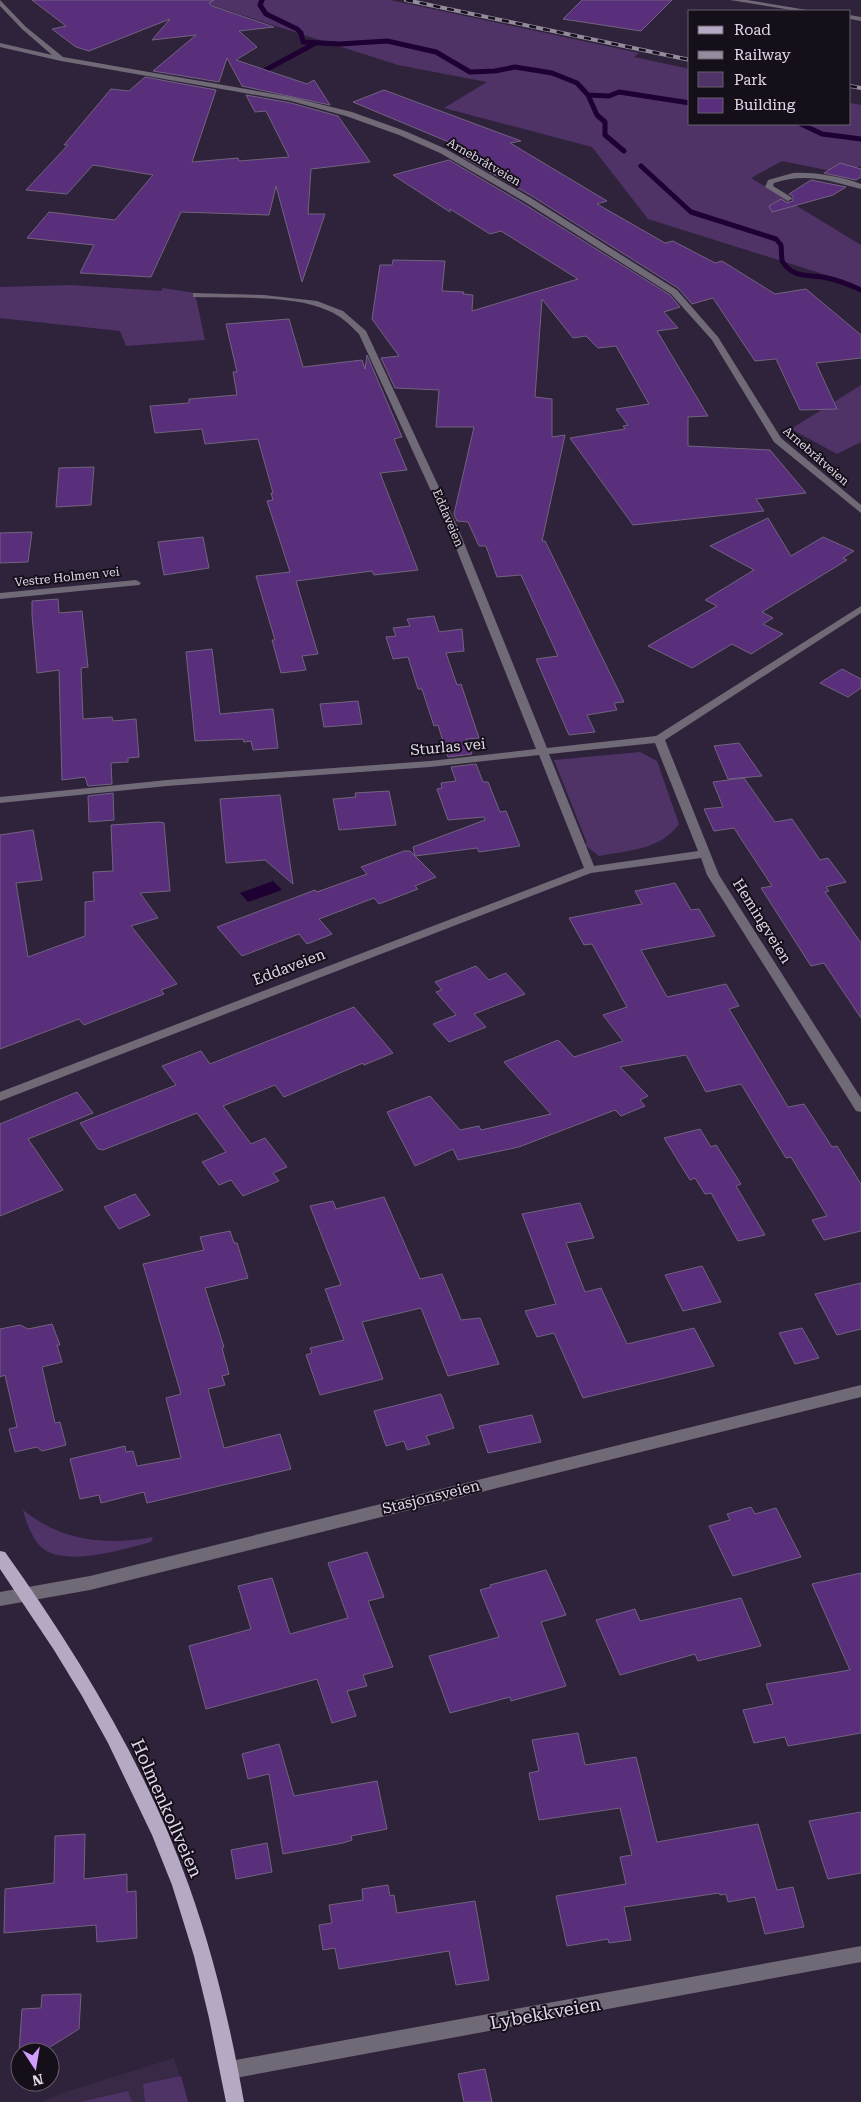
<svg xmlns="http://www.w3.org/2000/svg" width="861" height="2102" viewBox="0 0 861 2102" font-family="'Roboto Serif',serif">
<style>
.built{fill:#382947}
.green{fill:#4f3367}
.water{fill:#1e0033}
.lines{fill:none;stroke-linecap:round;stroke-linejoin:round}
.stream{stroke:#1e0033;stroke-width:5}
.building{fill:#592e7a;stroke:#71637f}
.minor{fill:#706976;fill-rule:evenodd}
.major{fill:#b6a9c3;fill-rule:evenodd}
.rail-casing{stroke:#948b9e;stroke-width:4}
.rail{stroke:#150f1a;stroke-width:2.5;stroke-dasharray:7;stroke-linecap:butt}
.labels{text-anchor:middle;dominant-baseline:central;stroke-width:4;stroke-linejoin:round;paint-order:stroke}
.far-street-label{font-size:12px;fill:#e0d8e8;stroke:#150f1a}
.street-label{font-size:15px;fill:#e0d8e8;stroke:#150f1a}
.near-street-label{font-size:18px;fill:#e0d8e8;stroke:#150f1a}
</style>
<rect width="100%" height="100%" fill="#2f233b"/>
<path class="built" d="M174,2058l14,44h-145l16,-8z"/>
<path class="green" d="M195,0h195l249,53 -5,4 56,12v55h160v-21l11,2v61l-25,6 -54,-11 -31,17 110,67v45l-19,-10 -194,-61 -56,-72 -148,-39 43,-26 -89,-17z
M72,285l89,6 2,-3 32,5 10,47 -79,6 -6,-15 -120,-13v-31z
M861,385v57l-24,12 -46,-25z
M640,752l17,9 22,63c-19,26 -49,26 -80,32l-14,-11 2,-2 -33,-83z
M23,1510c38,31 83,36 130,27l-2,5c-26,7 -82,24 -106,8 -11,-7 -19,-27 -22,-40z
M181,2076l7,26h-43l-2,-18z
M128,2091l4,11h-52z"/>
<path class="water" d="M273,881l9,9 -34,12 -8,-9z"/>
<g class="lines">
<path class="stream" d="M262,0l-2,5 6,9 31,15 4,4 2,9 37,2 47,-3 49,11 34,20 25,-1 20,-4 37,6 25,10 11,12 9,20 8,7v13l19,16
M258,74l56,-30
M588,95l21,1 10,-4 71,11
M801,124l21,10 39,5
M641,166l50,46 85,27 5,6 1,16c11,18 27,13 45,17 12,2 23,7 34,12"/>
</g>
<path class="building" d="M32,0h182l-5,3 3,3 62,21 -35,4 18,16 -21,13 71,24 7,-4 16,25 -88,-19 -15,-28 -8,24 -66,-11 43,-36 -44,5 18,-21 -81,32 -13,-4 -24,-18 14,-3z
M582,0h90l-31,31 -78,-12z
M145,77l71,13 -24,72 46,-4 1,3 50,-4 -23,-46 -11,1 -9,-17 45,8 47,13 32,46 -59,7 -3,45h17l-23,68 -26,-96 -7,29 -88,-3 -30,65 -71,-4 14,-28 -67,-7 22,-26 66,8 38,-45 -60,-10 -26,29 -41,-4 42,-45h-4l47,-56 18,2z
M384,90l137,51 -11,2 97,58 -10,3 68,39 8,-2 42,22 7,-2 53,33 31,-5 55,46v23l-45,5 21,46 -37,1 -24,-51 -21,2 -42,-63 -21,6 -14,-16 -146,-92 -69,-39 12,-4 -122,-51z
M449,160l75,44 146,91 10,12 -16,5 14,16 -21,3 51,85 -20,1v29l82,4 36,43 -50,6 8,12 -131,14 -63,-87 55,-9 -2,-3 5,-1 -12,-16 33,-5 -33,-58 -18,2 -12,-12 -13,2 -31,-39 -7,98 17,2v38l13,-2 -23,106h3l79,161 -10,1 3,7 -30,5 8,17 -26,3 -33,-76 22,-3 -37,-81 -24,2 -11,-31h-7l-11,-24 -11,-1 -3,-7 20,-87h-38l3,-37 -44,-2 -14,-30 18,-2 -27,-37 8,-54h12l1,-5 52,1 -3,30 22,1 -1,2 10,1 -1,16 106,-32 -77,-48 -11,3 -40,-25v3l-57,-37z
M840,163l21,6v8l-5,3 -32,-7z
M811,180l35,7 -13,8 -61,17 -3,-6 12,-7 6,4 6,-2v-5l-4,-2z
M289,319l14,48 59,-7 3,9 2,-14 35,82 -8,2 13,31 -27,3 38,97 -44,5 -2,-4 -76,10 22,73 -16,2 4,14 -25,3 -9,-33h3l-19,-64 34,-4 -23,-71 6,-1 -2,-7h2l-15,-54 -53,5 -3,-15 -47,4 -5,-27 39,-3v-4l48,-4 -4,-23h4l-11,-48z
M94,467l-3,38 -35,2 3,-39z
M768,518l23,38 32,-19 31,14 -11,7 4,2 -85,52 11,6 -10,6 20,10 -32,20 -19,-10 -40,24 -44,-22 69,-40 -12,-6 49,-30 -44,-24z
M32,532l-4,30 -28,1v-30z
M203,537l6,31 -45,7 -6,-33z
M58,599l1,14 23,-2 6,56 -7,1 2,51 29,-2 1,4 23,-2 3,38 -11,1v4l-17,1 1,21 -24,2 -3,-9 -23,3 -3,-110 -22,3 -5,-58v-14z
M434,616l5,16 23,-3 2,22 -18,2 11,32 4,-1 18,54 -13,1 6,15 -24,3 -10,-32 -4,1 -12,-37h-4l-10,-32 -15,2 -7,-22 10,-1 -3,-8 17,-2 -3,-7z
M212,649l8,65 53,-5 5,39 -25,2 -2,-9 -7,1 -1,-3 -48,2 -9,-89z
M842,669l19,10v9l-13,9 -28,-14z
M358,701l4,23 -38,3 -4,-23z
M739,743l23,33 -34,3 -14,-33z
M476,764l7,18h5l12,30 6,-1 14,35 -41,6 -2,-4 -62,8 -2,-9 72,-27 -1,-3 -36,3 -11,-31 5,-1 -1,-5 15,-2 -5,-14z
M744,778l31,44 17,-3 28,41 8,-2 18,24 -20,5 3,4 -4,1 36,51v75l-37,-55 -13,3 -50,-78 11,-2 -38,-58 -20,3 -10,-22 19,-2 -10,-25z
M389,791l7,34 -57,5 -6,-31 23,-2 -1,-4z
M113,793l1,27 -25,2 -1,-26z
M280,795l3,22 10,67 -28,-24 -39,3 -6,-64z
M159,822l5,1 6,68 -30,2 18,25 -27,8 46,58 -16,6 3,4 -80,31 -5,-6 -79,30v-214l33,-5 9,50 -26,3 12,74 57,-21v-34l9,-1 -1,-29 20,-1 -2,-46z
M404,851h6l26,26 -21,9 3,3 -39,15 -5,-6 -55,21 13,15 -25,10 -8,-10 -57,22 -25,-29 98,-37 2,2 50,-18 -6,-7z
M675,883l16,27 8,-1 16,27 -74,14 26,47 59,-13 13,22 -10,3 59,98 16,-3 28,43 5,-1 24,38v47l-37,9 -12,-20 15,-4 -36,-59 -5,1 -45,-74 -35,8 -20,-37 -66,12 28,29 -8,4 5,6 -24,10 -6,-6 -96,37 -61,13 -5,-11 -38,17 -28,-54 43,-16 30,34 19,-4 2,4 70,-16 -47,-52 54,-22 16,17 49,-16 -20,-26 24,-8 -35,-63 -8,1 -15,-27 73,-14 -7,-13z
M476,966l13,14 17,-7 19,21 -51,20 12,13 -37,15 -16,-18 23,-9 -20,-23 6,-2 -7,-8z
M354,1007l39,46 -29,12 -1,-2 -79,34 -9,-12 -52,21 28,38 14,-6 22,29 -14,6 6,8 -36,15 -12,-16 -12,5 -17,-23 24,-10 -29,-39 -94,37 -5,-1 -18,-26 96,-38 -14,-19 39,-15 9,13z
M77,1092l16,21 -65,26 35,51 -63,26v-92z
M700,1129l11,18 5,-2 25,39 -5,2 29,49 -27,6 -27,-48 -6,1 -10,-16 -5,2 -26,-42z
M135,1194l15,21 -31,14 -15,-22z
M384,1197l36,82 22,-5 19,46 19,-2 19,46 -51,12 -27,-68 -59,14 21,57 -63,16 -14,-40 6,-2 -2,-5 34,-8 -19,-51 16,-4 -31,-79 23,-5 3,8z
M580,1203l14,35 -28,5 19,49 16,-4 26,56 67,-16 20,38 -131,32 -29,-65 -17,4 -12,-26 31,-7 -34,-90z
M230,1231l4,12h3l11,35 -43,10 19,59 -2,1 7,26 -7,2 3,9 -17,4 16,59 56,-14 11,35 -144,34 -3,-11 -43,11 -2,-8 -19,4 -10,-40 55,-13 1,6 7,-1 4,15 44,-8 -15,-60 15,-4 -38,-130 61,-14 -4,-13z
M702,1266l19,36 -38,9 -18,-36z
M861,1283v46l-24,6 -22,-41z
M52,1324l8,21h-3l5,17 -20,5 13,56 5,-1 6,23 -24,6 -5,-4 -22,5 -6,-23 8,-2 -12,-52 -5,2v-48l20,-4 8,4z
M802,1328l17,30 -24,6 -16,-31z
M441,1394l13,34 -28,8 4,8 -23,6 -3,-9 -18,5 -12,-35z
M532,1415l9,27 -53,11 -9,-27z
M751,1507l4,7 21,-6 25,49 -68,19 -24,-50 21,-6 -3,-6z
M367,1552l17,45 -16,4 25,66 -30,8 4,11 -20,5 9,25 -24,7 -15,-44 -111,30 -17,-63 62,-17 -13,-43 34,-8 18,56 58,-16 -20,-55z
M546,1570l20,45 -25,7 25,64 -55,15 -1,-4 -60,16 -21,-57 70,-19 -19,-47 11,-3 -1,-2z
M861,1573v160l-73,13 -3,-9 -31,6 -11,-33 30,-6 -7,-20 84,-14 -38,-86z
M741,1598l20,48 -63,15 -3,-7 -75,21 -24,-55 39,-11 5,12z
M578,1733l7,32 51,-8 21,85 101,-18 19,66 16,-3 11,40 -39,7 -10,-37 -27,5 -2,-8 -6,1 -1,-2 -95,14 7,33 -22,3 -1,-4 -41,7 -11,-50 70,-12 -6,-27 12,-2 -12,-47 -81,12 -10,-47 10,-2 -7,-31z
M279,1744l15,52 83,-15 10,48 -36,7 1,4 -9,3 -60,11 -14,-80 -21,5 -6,-25z
M861,1812v61l-33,6 -19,-58z
M85,1834l-1,45 43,-5v18l9,-1 1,47 -40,4 -1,-17 -92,8 1,-44 49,-6 1,-47z
M267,1843l5,29 -36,7 -5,-29z
M388,1885l2,11 4,-1 3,18 78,-12 14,79 -33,5 -7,-34 -110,18 -4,-21 -12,2 -4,-25 13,-2 -3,-18 34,-5 -1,-11z
M81,1994l-2,35 -37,23h-23l3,-43 19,-1 1,-13z
M485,2069l7,33h-28l-6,-28z"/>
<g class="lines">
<path class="minor" d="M0,0l26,27 37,30 228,40 61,15 53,19 41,18 85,49 146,92 41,47 63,101 80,67v8l-87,-71 -62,-102 -41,-46 -146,-92 -85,-49 -41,-18 -53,-19 -55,-15 -230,-40 -61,-14v-4l52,12 -30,-26 -22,-23z
M730,0h17l66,11h-15z
M850,15l11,2v4l-11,-2z
M793,173c23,-1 46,3 68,11v5c-30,-8 -56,-17 -87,-6l-1,3 18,11 1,2 -4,2 -23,-14 3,-7z
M193,293l71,2 53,6 26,10 23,20 92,197 89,220 109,-12 205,-130v7l-196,127 54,135 142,223v14l-5,-1 -149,-236 -6,-17 -110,15 -13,5 -578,223v-9l584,-224 -45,-113 -109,12 -263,19 -167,17v-6l167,-17 263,-19 106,-12 -88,-221 -89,-194c-9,-9 -18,-18 -30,-23 -37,-17 -93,-12 -133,-14h-3zM655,743l43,108 -104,15 -45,-112z
M136,580l5,3 -2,2 -139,14v-6z
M861,1385v12l-771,193 -90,16v-14l90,-16z
M861,1946v16l-631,117 -6,-3 -3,-6 3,-6 6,-3z"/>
<path class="major" d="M0,1551l5,1c74,104 141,214 184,334 25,70 42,143 55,216h-18l-17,-84 -15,-62 -22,-71 -20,-50 -44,-92 -26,-47 -28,-46 -54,-81z"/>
<g class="rail-casing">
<path id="rail" d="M406,0l284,60
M850,86l11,2"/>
</g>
<use href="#rail" class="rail"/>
</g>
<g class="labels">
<g class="far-street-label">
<text transform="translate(484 162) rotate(30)">Arnebråtveien</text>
<text transform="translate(816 456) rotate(41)">Arnebråtveien</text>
<text transform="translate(448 518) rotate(67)">Eddaveien</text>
<text transform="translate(67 577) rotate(-6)">Vestre Holmen vei</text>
</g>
<g class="street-label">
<text transform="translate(448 747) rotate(-5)">Sturlas vei</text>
<text transform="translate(762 921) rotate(58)">Hemingveien</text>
<text transform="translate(289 967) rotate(-21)">Eddaveien</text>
<text transform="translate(431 1497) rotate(-14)">Stasjonsveien</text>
</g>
<g class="near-street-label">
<text transform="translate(167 1808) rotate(66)">Holmenkollveien</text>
<text transform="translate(545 2013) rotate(-10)">Lybekkveien</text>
</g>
</g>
<rect x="688" y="10" width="162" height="115" fill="#150f1a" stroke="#665f6c"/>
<rect x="698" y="26" width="25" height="8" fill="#b6a9c3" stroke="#665f6c"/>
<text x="734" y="35" font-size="15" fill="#e0d8e8">Road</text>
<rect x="698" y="51" width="25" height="8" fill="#948b9e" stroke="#665f6c"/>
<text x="734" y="60" font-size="15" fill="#e0d8e8">Railway</text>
<rect x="698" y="72" width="25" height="15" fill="#4f3367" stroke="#665f6c"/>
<text x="734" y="85" font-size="15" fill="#e0d8e8">Park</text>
<rect x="698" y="98" width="25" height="15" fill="#592e7a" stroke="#665f6c"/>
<text x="734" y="110" font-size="15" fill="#e0d8e8">Building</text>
<g transform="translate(35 2067) rotate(168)"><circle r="24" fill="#150f1a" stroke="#665f6c"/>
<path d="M0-4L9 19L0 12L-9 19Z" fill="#d19dfe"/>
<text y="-8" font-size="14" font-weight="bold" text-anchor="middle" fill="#e0d8e8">N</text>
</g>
</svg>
